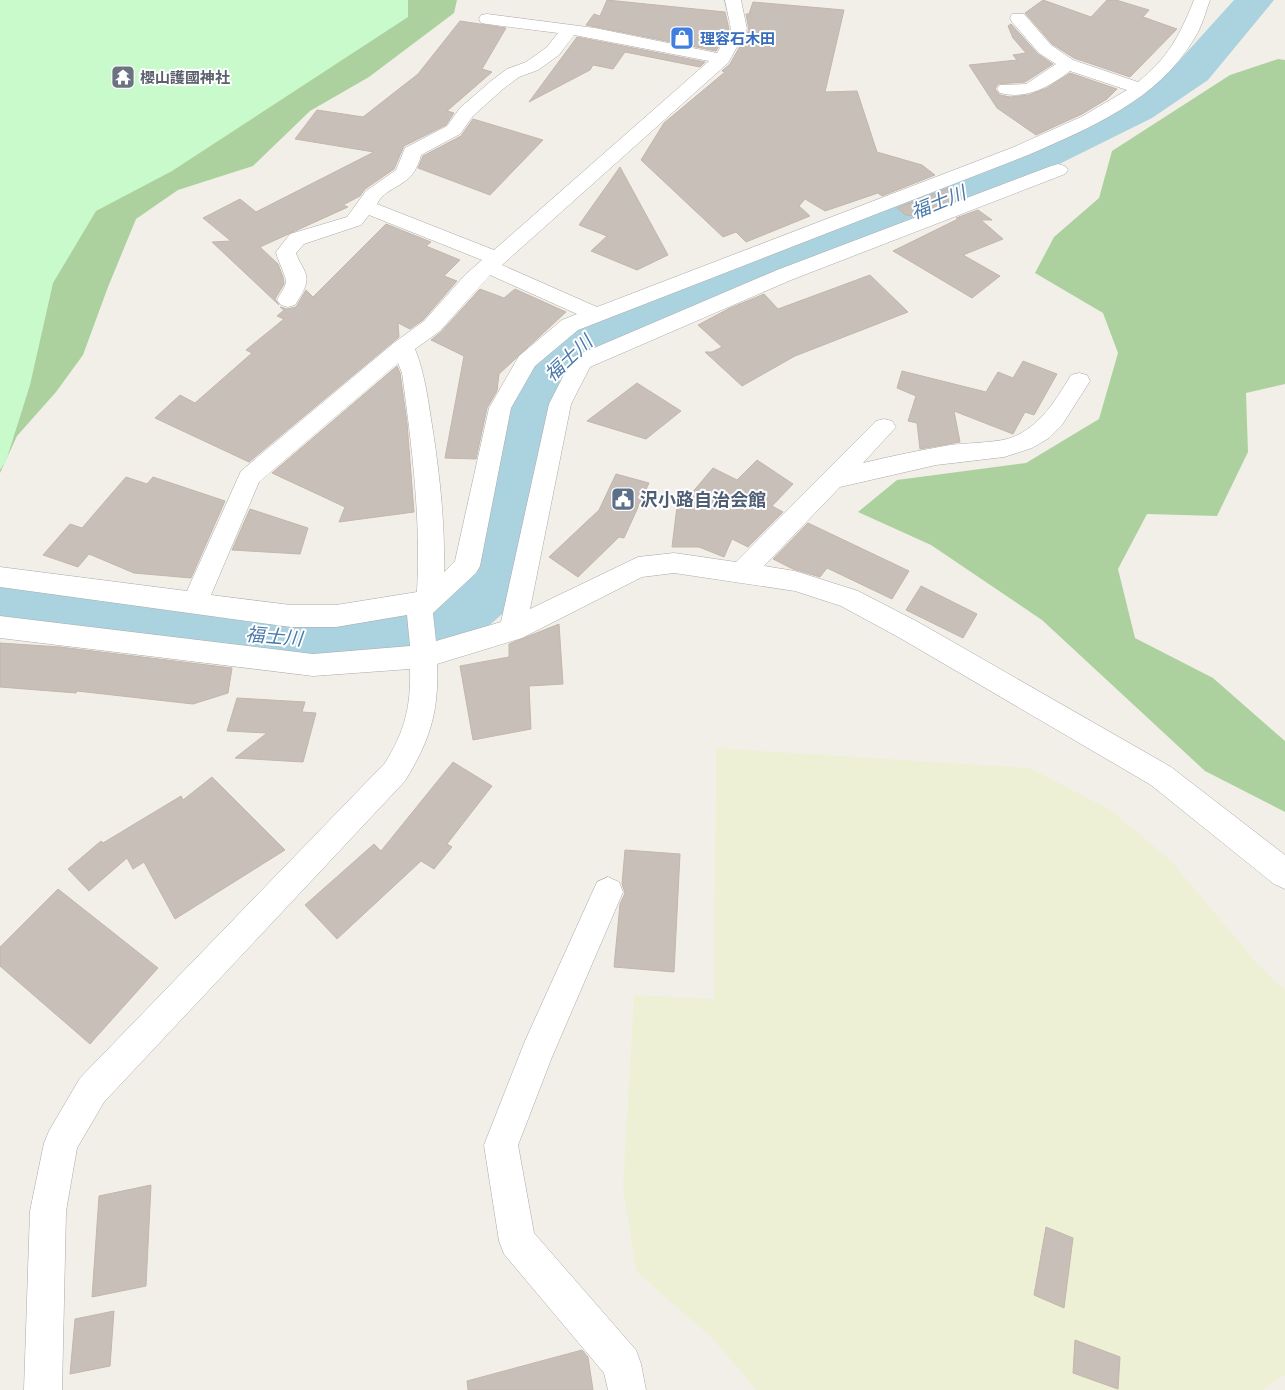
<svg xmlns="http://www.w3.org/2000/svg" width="1285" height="1390" viewBox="0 0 1285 1390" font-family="Manrope,'Noto Sans JP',sans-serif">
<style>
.farmland{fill:#eef0d5}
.forest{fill:#add19e}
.park{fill:#c8facc}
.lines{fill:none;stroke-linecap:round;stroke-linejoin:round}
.river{fill:#aad3df;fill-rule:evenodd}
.building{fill:#c7bfb8;stroke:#c4b6ab}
.minor-casing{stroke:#a9a9a9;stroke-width:1}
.minor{fill:#fff;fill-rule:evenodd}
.labels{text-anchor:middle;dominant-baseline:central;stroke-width:4;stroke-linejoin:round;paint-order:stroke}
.far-shop-label{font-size:15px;font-weight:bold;fill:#366cbe;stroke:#fff;text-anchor:start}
.far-worship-label{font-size:15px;font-weight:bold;fill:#5b616d;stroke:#fff;text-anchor:start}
.service-label{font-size:18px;font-weight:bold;fill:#4e5e75;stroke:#fff;text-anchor:start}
.water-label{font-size:19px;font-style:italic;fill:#4a7aab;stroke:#fff}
</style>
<rect width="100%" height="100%" fill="#f2efe9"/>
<path class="farmland" d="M716,748l314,20 81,42 60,51 85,101 29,28v385l-22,15h-507l-43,-51 -77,-68 -13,-83 11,-193 80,4z"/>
<path class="forest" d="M0,0h457l-3,13 -85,64 -59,34 -57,55 -75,24 -42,29 -28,68 -25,68 -27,37 -39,44 -17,37z
M1278,59l7,1v324l-39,9 2,59 -31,64 -70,-2 -29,55 17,69 78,40 72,63v71l-80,-41 -163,-151 -111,-75 -73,-33 39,-32 129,-17 73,-44 19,-66 -15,-40 -68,-40 19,-36 45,-39 13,-47 118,-76z"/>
<path class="park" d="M0,0h408v17l-236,154 -76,40 -43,72 -23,102 -24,76 -6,9z"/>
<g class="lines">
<path class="river" d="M1234,0h40l-66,80 -56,38 -149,74 -65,27 -18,5 -243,97 -71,25 -33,32 -22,30 -14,141 -28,59 -25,22 -116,33 -68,3 -300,-37v-50l300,35 68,-3 75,-20 22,-18 12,-24 20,-144 8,-14 30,-39 35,-30 71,-25 248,-94 19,-5 63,-26 151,-72 56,-38z"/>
</g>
<path class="building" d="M607,0l118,12 4,17 -13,22 -130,-26 8,-11 6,2z
M1043,0l48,17 16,-17h9l33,10 -6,7 34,12 -47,48 -56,-19 -22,-14 -27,-31z
M753,2l91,8 -19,82 32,-1 20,61 45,13 13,10 -53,21 -4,-3 -53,18 -20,-12 -6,7 11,10 -64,26 -10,-10 -13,5 -82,-77 23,-37 61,-51 -3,-1 8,-7 19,-34 -3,-16h3z
M460,21l46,7 -24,41 10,3 -45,39 7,2 -8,12 -42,21 -10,23 -29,20 -5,7 -17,9 5,2 -88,40 18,17 5,13 1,7 -9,15 4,6 -67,-63 19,-1 -28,-23 37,-19 16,13 118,-60 -79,-13 22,-29 46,7 55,-43z
M1011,24l27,30 15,10 -28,18 -27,2 -3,5 5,6 10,2 19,-2 18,-7 23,-15 47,16 -10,10 -25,15 -46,21 -39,-27 -28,-43 48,-5 -4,-5 13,-2 -13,-15 -5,-12z
M577,37l128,25 -5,5 -75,-15 -12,17 -20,-4 -3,5 -61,32z
M473,119l70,21 -53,55 -72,-27 5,-12 38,-20z
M620,167l48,88 -31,15 -46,-19 16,-15 -28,-11z
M951,187l12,10 -49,19 -8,-1 -9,-7z
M978,210l14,10h-11l22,19 -40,16 37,21 -28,22 -79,-47 67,-33h-4z
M386,224l45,18 -5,4 34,14 -16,16 13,5 -34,39 -13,9 -12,-6 1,14 -150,125 -94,-44 25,-23 15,8 57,-50 -6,-3 38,-31 -7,-3 7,-6 -4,-3 7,2 9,-2 10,-17 7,7z
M870,275l38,37 -113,44 -53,30 -37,-34h7l10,-5 -24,-22 32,-17 34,-14 14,15z
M480,289l24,9 11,-9 51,23 -67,62 -2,17 -10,17 -11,51 -31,-1 19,-102 -33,-16 10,-8z
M1023,361l34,13 -23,41 -9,-3 -12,22 -59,-23 6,31 -40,7 -3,-26 -9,-2 8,-25 -19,-8 5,-17 84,21 12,-20 15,6z
M397,366l3,7 7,50 7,89 -75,10 6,-15 -73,-34z
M637,383l44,28 -35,28 -59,-18z
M757,460l36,24 -21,22 11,6 -35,35 -16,-8 -8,18 -25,-10h-27l7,-57 12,4 22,-26 24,12z
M616,474l33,9 -25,55 -5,-1 -41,40 -29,-20 50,-47z
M126,477l21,7 6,-7 72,24 -34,77 -57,-5 -45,-19 -11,13 -35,-12 27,-31 12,4z
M250,509l58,19 -8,26 -68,-4z
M808,523l101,48 -17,28 -65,-31 -7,9 -27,-8 -20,-10z
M921,586l56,28 -14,24 -57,-28z
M559,624l4,60 -34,2 2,43 -58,11 -13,-74 49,-9v-13z
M0,643l60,4 172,21 -4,25 -35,11 -116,-13 -1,2 -76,-6z
M237,698l68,4 -3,10 14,1 -13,49 -68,-4 32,-25 -40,-2z
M453,762l39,24 -45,58 5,3 -18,22 -13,-8 -84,78 -32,-34 69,-61 7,7z
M212,777l73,73 -110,69 -31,-57 -11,7 -6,-11 -38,33 -21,-22 33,-28 2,2 78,-47 2,4z
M625,850l55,4 -6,118 -60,-5 6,-63 5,-11 -3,-9z
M58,889l100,79 -68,76 -90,-78v-19z
M151,1185l-5,101 -54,11 7,-101z
M1046,1227l27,11 -9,70 -30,-13z
M114,1311l-4,55 -40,8 5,-55z
M1075,1340l45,17 -2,32 -45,-16z
M582,1350l6,7 5,33h-125l-1,-9z"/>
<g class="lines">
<g class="minor-casing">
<path id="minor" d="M725,0h16l6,29 -19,34 -226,202 95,42 417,-160 69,-31 44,-26 -57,-19c-21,16 -43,29 -70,22l-3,-4 3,-4 26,-1 30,-20 -17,-11 -27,-31 -2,-4 2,-4h12l27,31 22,15 65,22c30,-24 42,-47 56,-82h16c-5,13 -8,27 -16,39 -36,61 -104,89 -166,116l-450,175 -43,36 -24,42 -31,158 -4,7 -43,40 3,28 65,-19 48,-218 24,-47 204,-87 274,-104 7,-2 7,2 3,4 -3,4 -274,106 -201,87 -19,37 -41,205 108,-52 36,-4 62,9 140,-141 8,-2 8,2 4,6 -33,36c29,-7 58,-13 87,-18 18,-2 36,-2 53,-5 33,-7 52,-38 68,-65l8,-2 8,2 3,6 -28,44 -13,13 -17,10 -28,9 -68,8 -96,22 -76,79 31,5 63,20 60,31 253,145 114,88v34l-11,-5 -123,-99 -251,-147 -59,-32 -46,-15 -121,-18 -32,4 -120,61 -85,26c2,48 -7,76 -32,117l-301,321 -27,46 -11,63 -4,179h-38l6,-179 14,-68 5,-12 31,-53 305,-315c20,-32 26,-57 25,-94l-97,7 -313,-38v-22l313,38 97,-8 -3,-31 -71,12h-45l-291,-40v-20l187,24 54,-120 154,-129 29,-21 42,-47 16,-14 -113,-45 -8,10 -57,19 -8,9c3,10 8,14 10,22 3,9 -6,22 -11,30l-7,2 -7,-2 -4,-5c3,-6 8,-12 9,-18 1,-4 -9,-23 -10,-30l14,-18 57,-17 19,-26 30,-21 9,-22 42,-22 13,-18 31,-27 16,-12 19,-7 21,-15 11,-14 -71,-9 -6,-1 -2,-4 2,-4 6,-1 108,14 122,25 14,-24zM574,35l135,26 -215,189 -117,-46c10,-20 36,-15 44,-49l39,-21 13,-18 30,-27 16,-12 19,-7 21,-15zM490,275l87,39 -15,6 -43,36 -30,52 -34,153 -11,11c1,-48 -4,-94 -11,-141 -5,-29 -7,-54 -18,-82l25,-18zM398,363l4,10c10,74 19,144 15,219l-81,13h-45l-80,-10 48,-113z
M608,877l11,5 4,10 -71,165 -34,88 16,88 102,117 5,14 5,26h-38l-4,-17 -100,-119 -5,-13 -15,-96 41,-104 72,-159z"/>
</g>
<use href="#minor" class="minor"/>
</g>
<defs>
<g id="shop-square" transform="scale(1.25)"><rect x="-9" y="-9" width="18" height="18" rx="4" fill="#3f7fe0" stroke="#fff"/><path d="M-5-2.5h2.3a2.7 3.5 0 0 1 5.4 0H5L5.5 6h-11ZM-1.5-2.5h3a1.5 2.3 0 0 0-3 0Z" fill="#fff"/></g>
<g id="temple-square" transform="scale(1.25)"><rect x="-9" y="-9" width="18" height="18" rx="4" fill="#6b7280" stroke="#fff"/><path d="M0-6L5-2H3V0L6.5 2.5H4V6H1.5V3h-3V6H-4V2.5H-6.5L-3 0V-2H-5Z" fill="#fff"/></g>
<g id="civic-square" transform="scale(1.25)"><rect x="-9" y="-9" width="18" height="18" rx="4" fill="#5c6f8a" stroke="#fff"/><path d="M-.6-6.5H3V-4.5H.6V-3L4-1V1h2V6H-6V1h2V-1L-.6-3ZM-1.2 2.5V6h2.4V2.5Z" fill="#fff"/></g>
</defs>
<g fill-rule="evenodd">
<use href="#shop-square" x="682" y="38"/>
<use href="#temple-square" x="123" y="77"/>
<use href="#civic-square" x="623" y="499"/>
</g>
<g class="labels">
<g class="far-shop-label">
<text x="700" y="38">理容石木田</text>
</g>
<g class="far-worship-label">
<text x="140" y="77">櫻山護國神社</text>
</g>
<g class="service-label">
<text x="640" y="499">沢小路自治会館</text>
</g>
<g class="water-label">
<text transform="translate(938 202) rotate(-22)">福士川</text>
<text transform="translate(568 358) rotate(-43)">福士川</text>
<text transform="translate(274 636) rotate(5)">福士川</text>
</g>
</g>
</svg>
